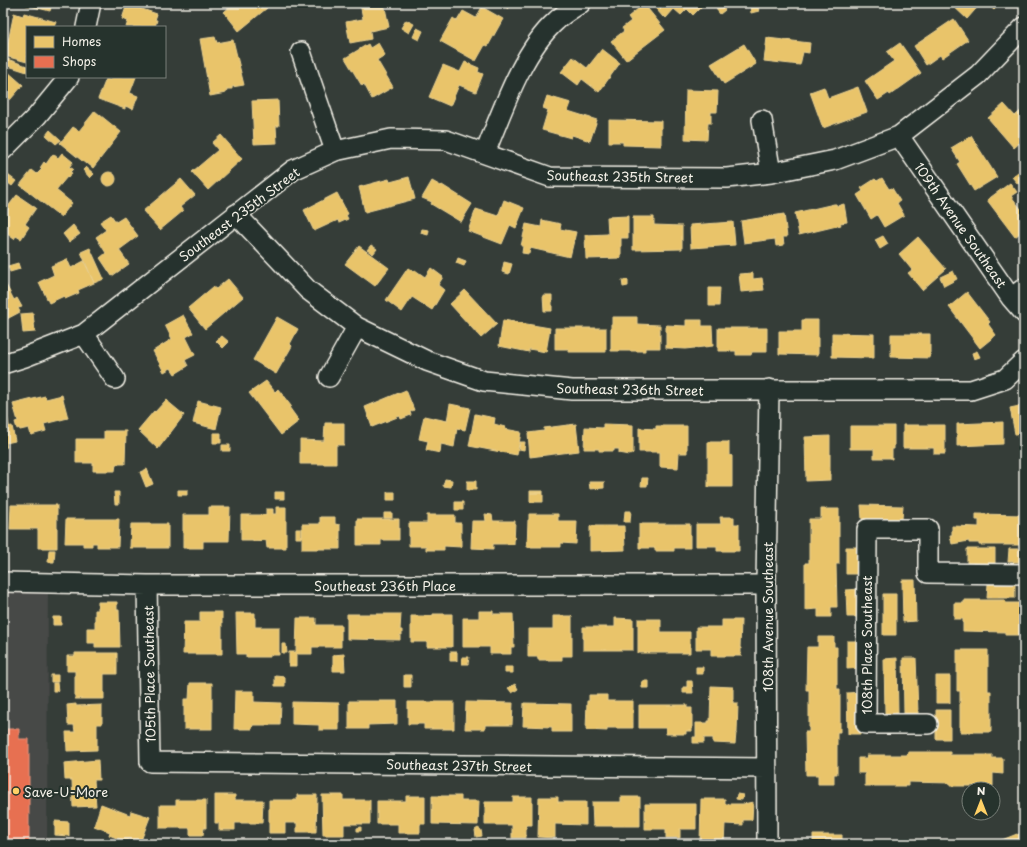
<svg xmlns="http://www.w3.org/2000/svg" width="1027" height="847" viewBox="0 0 1027 847" font-family="'Playpen Sans',sans-serif">
<style>
.built{fill:#464846}
.homes{fill:#e9c46a;stroke:#ecd290}
.shops{fill:#e76f51;stroke:#eb967e}
.lines{fill:none;stroke-linecap:round;stroke-linejoin:round}
.minor-casing{stroke:#f4f1e8;stroke-width:22}
.minor{stroke:#26332d;stroke-width:19}
.poi-dot{fill:#ffd166;stroke:#26332d;stroke-width:1.5}
.labels{text-anchor:middle;dominant-baseline:central;stroke-width:4;stroke-linejoin:round;paint-order:stroke}
.street-label{font-size:13px;fill:#f4f1e8;stroke:#26332d}
.poi-label{font-size:13px;fill:#f4f1e8;stroke:#26332d;text-anchor:start}
</style>
<rect width="100%" height="100%" fill="#353d38"/>
<filter id="ink" filterUnits="userSpaceOnUse"><feTurbulence type="fractalNoise" baseFrequency=".025" numOctaves="2"/><feDisplacementMap in="SourceGraphic" scale="8" xChannelSelector="R" yChannelSelector="G"/><feConvolveMatrix kernelMatrix="1 2 1 2 8 2 1 2 1" color-interpolation-filters="sRGB"/></filter>
<g filter="url(#ink)">
<path class="built" d="M3,591l45,1 -1,252h-44z"/>
<path class="homes" d="M26,3h26l-2,8 -24,-6z
M234,3h35l-4,3 2,2 -28,23 -15,-19z
M360,3h24l5,24 -19,4 1,8 -21,4 -4,-21 17,-3z
M501,3h12l-5,6z
M651,3h49l3,2 -10,10 -6,-6 -6,6 -7,-6 -8,9 -2,-2 -1,1z
M757,3l2,8 -8,2 -1,-8z
M950,3h31l-14,16z
M986,3h14l-6,7z
M127,4l30,10 -2,6h2l-2,7h-29l2,-6 -6,-2z
M644,4l21,26 -39,30 -15,-19 13,-10 -2,-3 9,-7 -3,-4z
M721,5l4,5 -5,4 -4,-5z
M482,7l21,12 -15,27 -3,-1 -9,16 -36,-20 13,-23 4,3 6,-10 13,7z
M14,13l9,3 1,-3 32,9 -2,5h-27v35l-22,-6z
M954,19l14,21 -26,18 -2,-3 -14,10 -12,-19z
M406,20l8,4 -5,9 -8,-5z
M417,28l6,3 -4,9 -6,-3z
M215,37l2,6 16,-3 11,45 -12,2v2h-5l-1,4 -16,3 -10,-57z
M767,38l43,5 -1,10 -6,-1 -3,13 -36,-4z
M378,43l7,12 -8,5 16,27 -21,12 -8,-15 -2,2 -17,-28 23,-14 2,4z
M900,43l21,30 -31,22 -1,-2 -11,7 -13,-19 29,-20 -7,-9z
M744,44l12,20 -32,20 -13,-20z
M602,49l18,14 -21,29 -17,-13 -4,6 -17,-13 12,-15 14,11z
M7,59l20,7v6l-22,-7z
M465,62l14,6 -1,4 5,2 -7,18 -17,-7 -9,21 -21,-9 14,-32 17,7z
M3,71l2,2 2,-2 16,14 -13,15 -4,-4 -3,3z
M112,77h24l-6,16 8,3 -5,13 -8,-3v3l-27,-10 8,-20 4,1z
M824,87l4,11 30,-11 9,25 -44,16 -13,-36z
M686,90l32,1 -1,21h-6v11h-3l-1,17 -22,-1z
M547,96l24,7 -3,8 29,9 -7,21 -18,-6 -1,3 -29,-8 6,-20 -5,-2z
M278,100l1,26h-3l1,17 -23,1 -2,-43z
M1004,104l11,12 9,-8v31l-10,9 -26,-30z
M95,111l26,21 -28,36 -6,-5 -1,1 -26,-21 13,-16 6,4z
M609,120l52,1v25l-38,-1v-3h-14z
M50,130l11,10 -5,4 -10,-9z
M221,135l21,24 -34,31 -16,-18 26,-22 -6,-7z
M971,136l26,41 -23,14 -17,-27 3,-2 -9,-14z
M62,153l11,9 -4,5 4,2 -3,3 2,1 -4,5 -1,-1 -11,13 16,13 -11,14 -41,-32 12,-15 5,4 5,-5 -2,-1 4,-6 2,2 7,-10 5,4z
M86,167l8,7 -4,4 -7,-8z
M102 179a7 7 0 1 1 14 0a7 7 0 1 1-14 0Z
M1018,172l6,8 -6,4 -6,-7z
M5,173l11,8 -4,5 -9,-7v-2z
M409,177l6,22 -50,13 -6,-25 30,-8 1,3z
M882,178l7,11 3,-1 8,13 -3,2 7,12 -20,12 -7,-12 -6,4 -14,-24 6,-4 -2,-3 14,-9 2,2z
M181,179l14,16 -15,12 3,4 -23,19 -17,-19z
M432,181l9,5 1,-1 30,19 -11,18 -30,-18 1,-2 -10,-4z
M1010,183l7,9 -6,4 13,17v17l-9,7 -28,-37z
M337,193l11,21 -2,1 2,4 -9,4 -1,-3 -24,11 -10,-21z
M17,195l19,13 -11,16 4,3 -8,12 -5,-3 -2,3 -11,-8v-18z
M504,200l20,8 -8,20 -6,-3 -8,19 -34,-13 8,-22 22,7z
M834,204h2l1,2 7,-2 3,18 -7,1 1,2 -42,10 -4,-22z
M784,214l3,23h-4l1,8 -8,1 -1,-7 -31,4 -3,-22z
M111,215l5,7 8,-5 14,19 -19,14 10,14 -17,12 -12,-18 6,-5 -10,-16 10,-7 -6,-8z
M628,216v22h-7v20l-35,1 -1,-24 23,-1 -1,-17z
M633,217h21v8l28,1v23l-49,1z
M542,220l19,4 -1,5 16,3 -6,25 -40,-9 -1,6 -7,-1 1,-7h-2l5,-22 15,3z
M733,222l2,23 -44,3 -1,-23z
M73,225l7,9 -11,8 -6,-8z
M422,229l7,1 -1,5 -7,-2z
M883,236l5,8 -8,5 -5,-9z
M918,237l28,32 -24,21 -14,-17 4,-3 -13,-16z
M371,245l6,4 -4,5 -6,-4z
M359,246l30,22 -14,18 -30,-22z
M90,248l14,31 -10,4 -13,-31z
M458,258l8,3 -2,5 -8,-3z
M67,259l4,9 13,-7 10,22 -16,7 1,3 -14,6 -1,-3 -15,7 -10,-21 15,-7 -3,-9z
M504,262l8,2 -3,10 -7,-2z
M18,263l2,6 -10,3 -2,-6z
M408,268l6,4 1,-2 10,7 6,-9 12,9 -5,8 6,5 -12,20 -20,-13 -10,15 -16,-12z
M953,271l4,8 -13,7 -4,-9z
M753,273v6l9,-1 2,12 -23,2 -2,-18z
M3,279l11,21 3,-2 5,9 -4,1 2,4 -17,9z
M228,279l15,18 -38,32 -17,-21 25,-21 3,2z
M622,280h6v6l-5,1z
M709,288h11l-1,18h-10z
M465,290l32,34 -16,14 -31,-34z
M967,292l23,30 -2,2 8,11 -16,13 -31,-41z
M543,295h9v16h-8z
M33,313l2,19 -12,1 -2,-19z
M183,315l10,18 -7,4 9,18 -10,5 3,6 -13,8 -4,-6 -7,4 -11,-21 19,-12 -7,-14z
M277,317l21,12 -8,15 2,2 -16,28 -23,-14z
M612,317h25v7l23,1v23h-15v3h-34v-27h1z
M503,320l47,8 -4,24 -17,-3v3l-30,-6z
M686,320h16v6h10l1,20 -28,3 -19,-1v-23l20,1z
M802,320h16v35l-39,-1v-23h23z
M555,328h51v24h-37v-3h-14z
M718,328h49v24h-15l-1,3h-15v-4h-18z
M832,333l42,1v24l-42,-1z
M891,334h39v24l-39,-1z
M222,336l7,6 -6,6 -7,-7z
M977,351l3,6 -6,2 -2,-6z
M266,381l9,11 3,-3 13,17 -2,1 10,14 -18,14 -32,-42z
M406,390l8,20 -4,2 1,3 -10,4 -1,-3 -28,11 -7,-20z
M62,395l6,23 -24,6 2,7 -15,4 -2,-7 -9,2 -1,-2 -2,1 -2,-7 3,-1 -5,-17 32,-8 1,3z
M166,400l18,15 -26,34 -20,-19 16,-19 1,1z
M198,401l23,6 -5,22 -23,-6z
M5,404l4,22 -6,1v-22z
M450,404l20,4 -5,22 -8,-2 -3,19 -13,-3 -1,9 -14,-3 2,-9 -9,-2 5,-23 23,5z
M1024,405v31l-6,2v-4h-3l-5,-26z
M475,414l20,4 -1,6 11,3v2l16,3 -4,23 -48,-9z
M1003,422v22l-46,2v-22z
M325,423h19v22h-8v19h-36v-24l24,1z
M576,424l3,27 -49,6 -2,-24 16,-2v-3z
M603,424l30,1v28l-3,2 -11,-2v-4h-5v2h-15v-2h-15l1,-22 18,1z
M903,425h42v29h-11v-6h-31z
M12,426l3,15 -9,2 1,4 -4,1v-20z
M656,426h31v27h-8l-1,15 -18,-1v-15h-21v-24l17,1z
M850,426h44v23h-2v10h-1v-1h-17v-9h-24z
M104,431h22l-1,33h-9l-1,7h-22v-8h-17v-24h28z
M213,433h8v10h-8z
M830,436v44l-24,1 -1,-44z
M520,442h5l-1,8 -5,-1z
M708,442h21v12l3,2v31h-24z
M222,445h8v6h-8z
M147,469l6,15 -7,3 -6,-15z
M642,478h6l-1,8h-6z
M445,479l7,1 -1,7 -8,-1z
M467,481h9v9h-9z
M589,482h15v6l-14,1z
M178,490h9v5h-9z
M530,491h13v2h-13z
M114,492h5v12h-4z
M275,492h9v7h-9z
M387,492h8v8h-8z
M530,493h13v9h-13z
M455,502h8v8h-8z
M11,505h46v43h-19v-19h-28z
M861,505l42,1 -1,13h-40z
M209,507h21l-1,34h-26v7h-20v-33h26z
M276,507h10v41h-19l-1,-8 -13,1v-1h-12v-25h25v-6h7v5h3z
M821,509h18v55h-3l1,43h-6v10h-13v-8l-13,1v-47h4v-44h12z
M625,511h6l-1,11h-6z
M384,513h8v5h-8z
M485,514l7,1 1,6h22l-1,23h-21v5l-22,-1 1,-27h14z
M529,514h29v7h19l-1,23 -15,-1v4h-34l1,-27h1z
M976,514l48,1v30h-45v-2h-10v-2l-17,3 -2,-9h2v-9l27,1v-7h-3z
M427,515h28v8h6v24l-17,-1v4h-18v-4h-17v-23h18z
M320,517h15v7l5,1v24h-38v-25h18z
M720,517h14v7h5v27h-22v-5h-21v-22h25z
M66,519h53l-1,28h-21v-4h-5v3h-9v-3h-18z
M357,519h42v21h-18v5h-24z
M131,524h37v24h-38z
M639,524h51v24h-16v3h-19v-3h-16z
M590,526h34l1,24 -35,1z
M296,529h5v9h-5z
M846,547h14v27h-14z
M967,549h28v14h-28z
M1009,549h15v13h-16z
M49,550h6l-1,12h-6z
M902,580h13l1,41 -13,1z
M988,584h27v14h-28z
M860,589l1,28h-14l-1,-27z
M883,594h13v41h-13z
M964,600h41l1,3h18v32h-19v-3l-42,-1v-12h-9v-16h10z
M98,602h19v8h2l1,37h-25v-4h-8v-15h8v-18h3z
M479,611h14v3h20l1,33h-3v7h-21v-7h-27v-29h16z
M200,612h22v42h-39l1,-32h16z
M236,613h19v14h24v28h-9v2h-24v-3h-9z
M347,614h54l-1,16h2v5h-2v5l-53,-1z
M433,614h19v33h-25v-5h-16v-26h22z
M553,616h19v40h-10v4h-24v-3h-10v-28h25z
M53,617h8v8h-8z
M297,618h19v7h25v22h-29v7h-16v12h-7v-14h7z
M615,618l18,1v31h-50v-23h32z
M638,619h23v13h29v21h-52z
M722,620h19l-1,28h1v8h-30v-7h-15v-22h26z
M818,637h16v10h3v42h3v43h-3v42h-3v10h-16v-9h-12l-1,-43h4v-42h-3l1,-43h11z
M847,641h14v27l-14,1z
M282,644h4l1,9h-5z
M957,650h31v41h3v41h-31v-41h-3z
M450,652h7v9h-7z
M75,653h42v21h-13v25h-29v-28h-8v-15h8z
M344,654l1,17h-12v-16z
M462,657h7l-1,7h-6z
M897,658l1,55h-13l-1,-54z
M903,658h13l2,55h-14z
M505,667h8v6h-8z
M696,667h7v7h-7z
M51,675h7v7h-7z
M404,675h7v12h-7z
M275,676l10,1v9h-10z
M936,676h14v27h-14z
M642,681h7v7h-7z
M687,681h5l1,12h-10v-6h4z
M53,683h4l1,8h-5z
M190,683h22v46h-28v-30h5z
M515,684l3,5 -6,4 -4,-5z
M711,686l22,1v16h5l-1,30h-1l-1,11 -22,-1v-5h-9v5h-11v-6h3v-14h12v-2h2z
M235,691h19v11l27,1 -1,22h-27l-1,4h-18z
M861,692v42h-13l-1,-41z
M589,695h18v6h26v27h-26v3l-21,-1 1,-29h2z
M349,701h48v23l-29,1v4h-19z
M292,702l47,1v27h-20v-5l-27,-1z
M408,702h46v27h-30v-5h-16z
M466,702l47,1 -1,22h-27v4h-20z
M524,703l47,1v28h-19v-5l-29,-1z
M76,704v2l26,-1v19h-5v26l-30,1 -1,-19h9l-1,-7h-6l-1,-20z
M639,705h48v3h5v23h-6v3h-20v-6h-27z
M936,710h14v29h-14z
M908,752h42v3h42v3h11v16l-10,-1v13h-43v-3l-42,-1v4h-43v-13h-7v-15h9v-3h40z
M98,760l1,20h-5l2,26 -23,1 -1,-27h-7l-1,-17z
M737,794l6,1 -1,5 -6,-1z
M215,795h20v5h28l-1,23h-27v7h-16v-7h-4z
M297,795h20l-1,37h-19v-9h-12v10h-16v-33h28z
M322,795h21v5h27v24h-26v11h-21z
M406,796h19v28h-5v9h-22v-9h-21v-23h29z
M432,796h29v5h18l-1,24 -46,-1z
M513,797h19v28h-6v13h-14v-13h-27v-23h28z
M539,797h19v5h28v23l-31,-1v14l-17,-1z
M621,797h19v29h-47l-1,-24h29z
M701,799h24v5h18l10,-2 -1,18h-9v5l-18,-1 -1,20h-24z
M176,800h30v28h-2l-1,7h-13v-7h-30v-23h16z
M101,804l29,11 1,-4 19,6 -10,26 -12,-4 -1,3 -18,-7 1,-3 -16,-6z
M645,804h51v25h-16v9h-14v-9h-21z
M55,821l14,1v14l-14,-1z
M361,827v4h-4v-3z
M478,828l3,2 1,6 -6,1 -1,-7z
M1024,832v12h-32l25,-10v1z
M813,835h29v9h-29z
M987,841l1,2 3,-1 1,2h-9v-2z"/>
<path class="shops" d="M3,729h16v10h10v105h-26z"/>
<g class="lines">
<g class="minor-casing">
<path id="minor" d="M86,27l5,-24
M301,52l34,99
M762,120l9,53
M899,136l112,162 13,15
M3,150l34,-34 32,-39
M485,153c17,-41 37,-102 71,-132 7,-7 16,-12 25,-18
M236,214l72,76 49,37 70,34 57,20 88,9h399l34,-11 19,-18
M1011,298l13,-10
M84,334l31,45
M3,364l22,-7 59,-23 209,-164 42,-19 56,-12 55,1 104,37 177,1 44,-5 64,-13 64,-24 79,-61 46,-48
M329,377l28,-50
M3,582l144,3h619
M147,585l3,177 617,6
M928,724h-62l1,-195h61v44l96,1
M767,844l-1,-259 3,-196"/>
</g>
<use href="#minor" class="minor"/>
</g>
</g>
<circle class="poi-dot" cx="16" cy="791" r="4"/>
<g class="labels">
<g class="street-label">
<text transform="translate(620 176) rotate(1)">Southeast 235th Street</text>
<text transform="translate(239 214) rotate(-37)">Southeast 235th Street</text>
<text transform="translate(961 225) rotate(55)">109th Avenue Southeast</text>
<text transform="translate(630 389) rotate(1)">Southeast 236th Street</text>
<text x="385" y="585">Southeast 236th Place</text>
<text transform="translate(767 617) rotate(-90)">108th Avenue Southeast</text>
<text transform="translate(866 645) rotate(-90)">108th Place Southeast</text>
<text transform="translate(149 674) rotate(-91)">105th Place Southeast</text>
<text transform="translate(459 765) rotate(1)">Southeast 237th Street</text>
</g>
<g class="poi-label">
<text x="24" y="791">Save-U-More</text>
</g>
</g>
<rect width="1027" height="847" fill="none" stroke="#26332d" stroke-width="16"/>
<rect x="8" y="8" width="1011" height="831" fill="none" stroke="#f4f1e8" stroke-width="1.5" filter="url(#ink)"/>
<rect x="26" y="26" width="140" height="52" fill="#26332d" stroke="#787f78"/>
<rect x="34" y="36" width="20" height="12" fill="#e9c46a" stroke="#787f78"/>
<text x="62" y="46" font-size="12" fill="#f4f1e8">Homes</text>
<rect x="34" y="56" width="20" height="12" fill="#e76f51" stroke="#787f78"/>
<text x="62" y="66" font-size="12" fill="#f4f1e8">Shops</text>
<g transform="translate(981 801)"><circle r="19" fill="#26332d" stroke="#787f78"/>
<path d="M0-3L7 15L0 10L-7 15Z" fill="#ffd166"/>
<text y="-6" font-size="11" font-weight="bold" text-anchor="middle" fill="#f4f1e8">N</text>
</g>
</svg>
